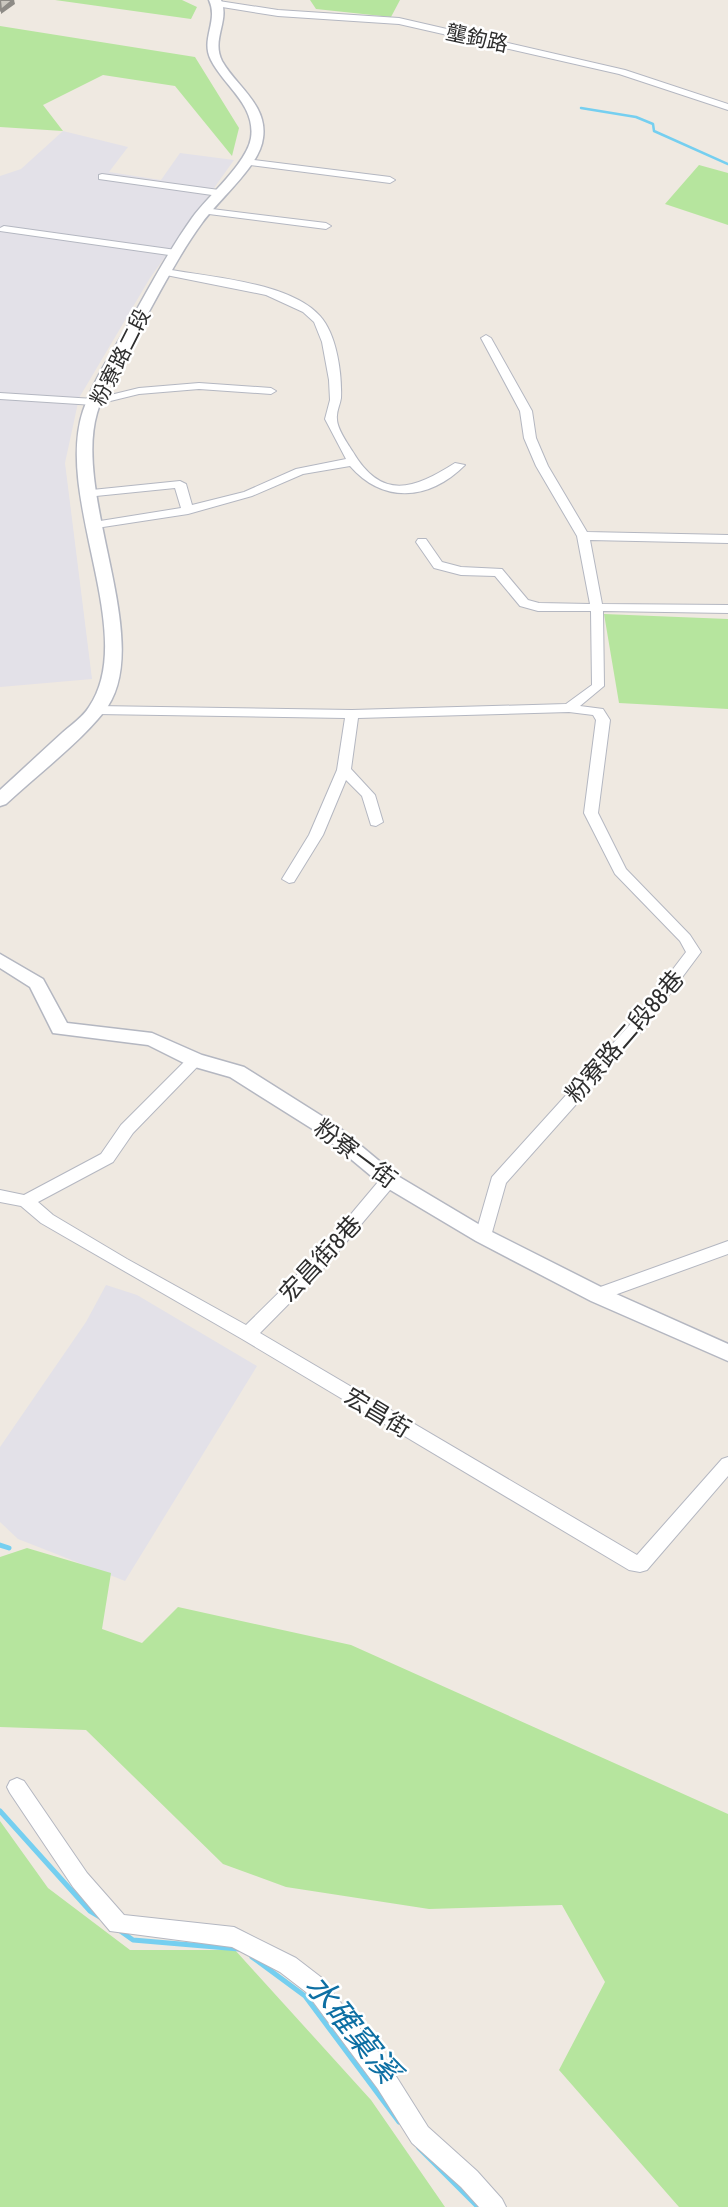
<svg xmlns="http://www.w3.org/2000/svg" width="728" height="2207" viewBox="0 0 728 2207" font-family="'Archivo Narrow','Noto Sans TC',sans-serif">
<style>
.industrial{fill:#e3e1e8}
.green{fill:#b6e59e}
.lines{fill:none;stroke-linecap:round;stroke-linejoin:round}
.stream-far1{stroke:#75cff0;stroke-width:2.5}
.stream{stroke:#75cff0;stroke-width:5}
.minor-casing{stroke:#b4b7c1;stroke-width:2}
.tertiary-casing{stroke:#b4b7c1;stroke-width:3}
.secondary-casing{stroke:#b4b7c1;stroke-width:3}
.minor{fill:#fff;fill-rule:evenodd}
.tertiary{fill:#fff;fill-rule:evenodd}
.secondary{fill:#fff;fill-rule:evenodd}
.shaded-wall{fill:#8e8b86}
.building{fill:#cbc7bf;stroke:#8e8b86;stroke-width:2}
.labels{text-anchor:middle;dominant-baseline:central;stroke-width:5;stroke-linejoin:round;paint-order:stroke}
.far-street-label{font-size:21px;fill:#2e2e2e;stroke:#fff}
.street-label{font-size:24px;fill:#2e2e2e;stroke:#fff}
.near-water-label{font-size:32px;font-style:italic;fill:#0d6fa3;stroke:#fff}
</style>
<rect width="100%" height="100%" fill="#efe9e1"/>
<path class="industrial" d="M63,131l65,16 -19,25 52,8 19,-27 54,7 -84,118 -71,120 -14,65 27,216 -92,8v-511l21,-7z
M106,1285l31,10 120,71 -132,215 -107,-42 -18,-17v-75l86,-125z"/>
<path class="green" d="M55,0h127l15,7 -6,12z
M310,0h90l-9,17 -75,-8z
M0,26l195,31 44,71 -7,28 -57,-70 -72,-11 -60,30 20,26 -63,-4z
M699,165l29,8v52l-63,-21z
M604,614l124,5v90l-109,-6z
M27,1548l84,25 -9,56 40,14 36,-36 173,38 377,169v393h-49l-120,-137 46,-88 -43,-77 -133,4 -143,-22 -63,-23 -137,-134 -86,-3v-170z
M0,1821l48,67 82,62h105l136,150 74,107h-445z"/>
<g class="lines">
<path class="stream-far1" d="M581,108l55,9 17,7 1,7 74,33"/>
<path class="stream" d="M0,1545l9,3
M0,1811l90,100 10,6
M119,1930l14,10 106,9
M252,1957l53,39 94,126
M419,2148l59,59"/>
<g class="minor-casing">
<path id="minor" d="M219,1l59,9 121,8 226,52 103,34v6l-109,-36 -220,-50 -121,-8 -62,-10 -1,-2z
M245,159l145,18 5,3 -5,3 -148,-19v-4z
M102,174l117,16 5,3 -5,3 -120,-17v-4z
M204,208l122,15 5,3 -5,3 -125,-16v-4z
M4,226l172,24 5,3 -5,3 -176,-25v-3z
M165,269c44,8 125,13 155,47 17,19 22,58 21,82 -1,7 -5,14 -4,21 0,10 11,25 16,33 29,49 61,37 102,11l10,2c-36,36 -82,39 -115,1l-47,8 -51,22 -64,18 -98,15 -2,-3 6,-4 87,-14 -6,-20 -89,9 -4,-2v-4l98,-10 6,3 6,21 52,-13 52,-23 50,-10 -21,-40 5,-19 -1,-20 -7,-38 -8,-20 -11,-10 -37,-17 -105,-21v-4z
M486,335l5,3 41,73 4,27 12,28 39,66 141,3v8l-138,-3 12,64 126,1v8l-125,-2 1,75 -24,20 23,3 7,11 -12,93 28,56 64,66 11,17 -56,75 -139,156 -15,53 -2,4h-12l-2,-4 17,-59 143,-158 51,-67 -6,-11 -65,-67 -31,-61 12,-93 -3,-5 -24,-3 -211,6 -7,51 24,26 8,27 -7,4 -5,-1 -9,-29 -16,-16 -23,55 -29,47 -5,1 -7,-4 27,-44 28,-65 8,-52 -248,-4 -7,-4 7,-4 255,4 214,-6 26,-19 -1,-74h-53l-18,-5 -25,-30 -34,-1 -27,-7 -18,-26 2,-3h8l16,23 19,5 41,2 26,31 11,3 51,1 -13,-68 -41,-70 -12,-28 -4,-27 -39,-73z
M199,383l72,5 5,3 -5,3 -72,-5 -60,5 -45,11 -94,-6v-6l94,6 45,-11z
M195,1055l8,5 -3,4 -67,69 -20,29 -75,40 15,13 74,44 119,66 69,-68 68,-81h12l2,4 -2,4 -68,81 -67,68 377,222 85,-96 6,-2v19l-81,94 -7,2 -11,-2 -387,-231 -201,-116 -20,-17 -21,-4v-12l24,5 77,-41 20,-29 69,-69z
M728,1241v13l-130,47 -6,-1 -3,-5 3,-5z
M17,1778l7,3 63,92 37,42 110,12 62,31 26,20 72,95 34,54 49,44 25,28 4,8h-27l-18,-20 -49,-44 -34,-54 -72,-97 -26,-20 -48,-25 -122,-16 -37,-44 -63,-94 -3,-6 3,-6z"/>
</g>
<g class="tertiary-casing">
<path id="tertiary" d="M0,954l43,25 24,44 85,10 50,22 42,12 92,58 60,50 94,56 115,58 123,55v17l-137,-60 -115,-60 -94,-56 -60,-50 -92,-58 -42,-12 -40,-20 -95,-12 -23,-46 -30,-19z"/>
</g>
<g class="secondary-casing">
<path id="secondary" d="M209,0h12c9,21 -10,39 1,61 14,25 46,44 41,77 -3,28 -44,61 -61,85 -24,33 -42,69 -62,105 -15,27 -34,54 -43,85 -25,85 61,234 6,300 -26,32 -66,62 -97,91l-6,2v-16c21,-19 41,-38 62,-57 9,-8 21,-16 27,-26 50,-73 -35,-208 -6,-296 10,-30 28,-57 44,-84 21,-37 40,-74 65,-109 16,-22 55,-55 59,-80 5,-33 -27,-52 -40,-78 -11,-21 8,-39 -2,-60z"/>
</g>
<use href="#minor" class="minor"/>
<use href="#tertiary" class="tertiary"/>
<use href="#secondary" class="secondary"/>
</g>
<path class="shaded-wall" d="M13,0h1l1,4 -14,10v-4z"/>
<path class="building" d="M0,0h13l-12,10z"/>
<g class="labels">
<g class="far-street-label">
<text transform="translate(477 38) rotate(12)">壟鉤路</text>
<text transform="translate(120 357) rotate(-63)">粉寮路二段</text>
</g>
<g class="street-label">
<text transform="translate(624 1036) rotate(-49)">粉寮路二段88巷</text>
<text transform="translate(356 1153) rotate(37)">粉寮一街</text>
<text transform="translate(320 1258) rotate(-47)">宏昌街8巷</text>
<text transform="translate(378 1412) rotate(31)">宏昌街</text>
</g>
<g class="near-water-label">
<text transform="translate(353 2028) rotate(51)">水確窠溪</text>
</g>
</g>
</svg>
